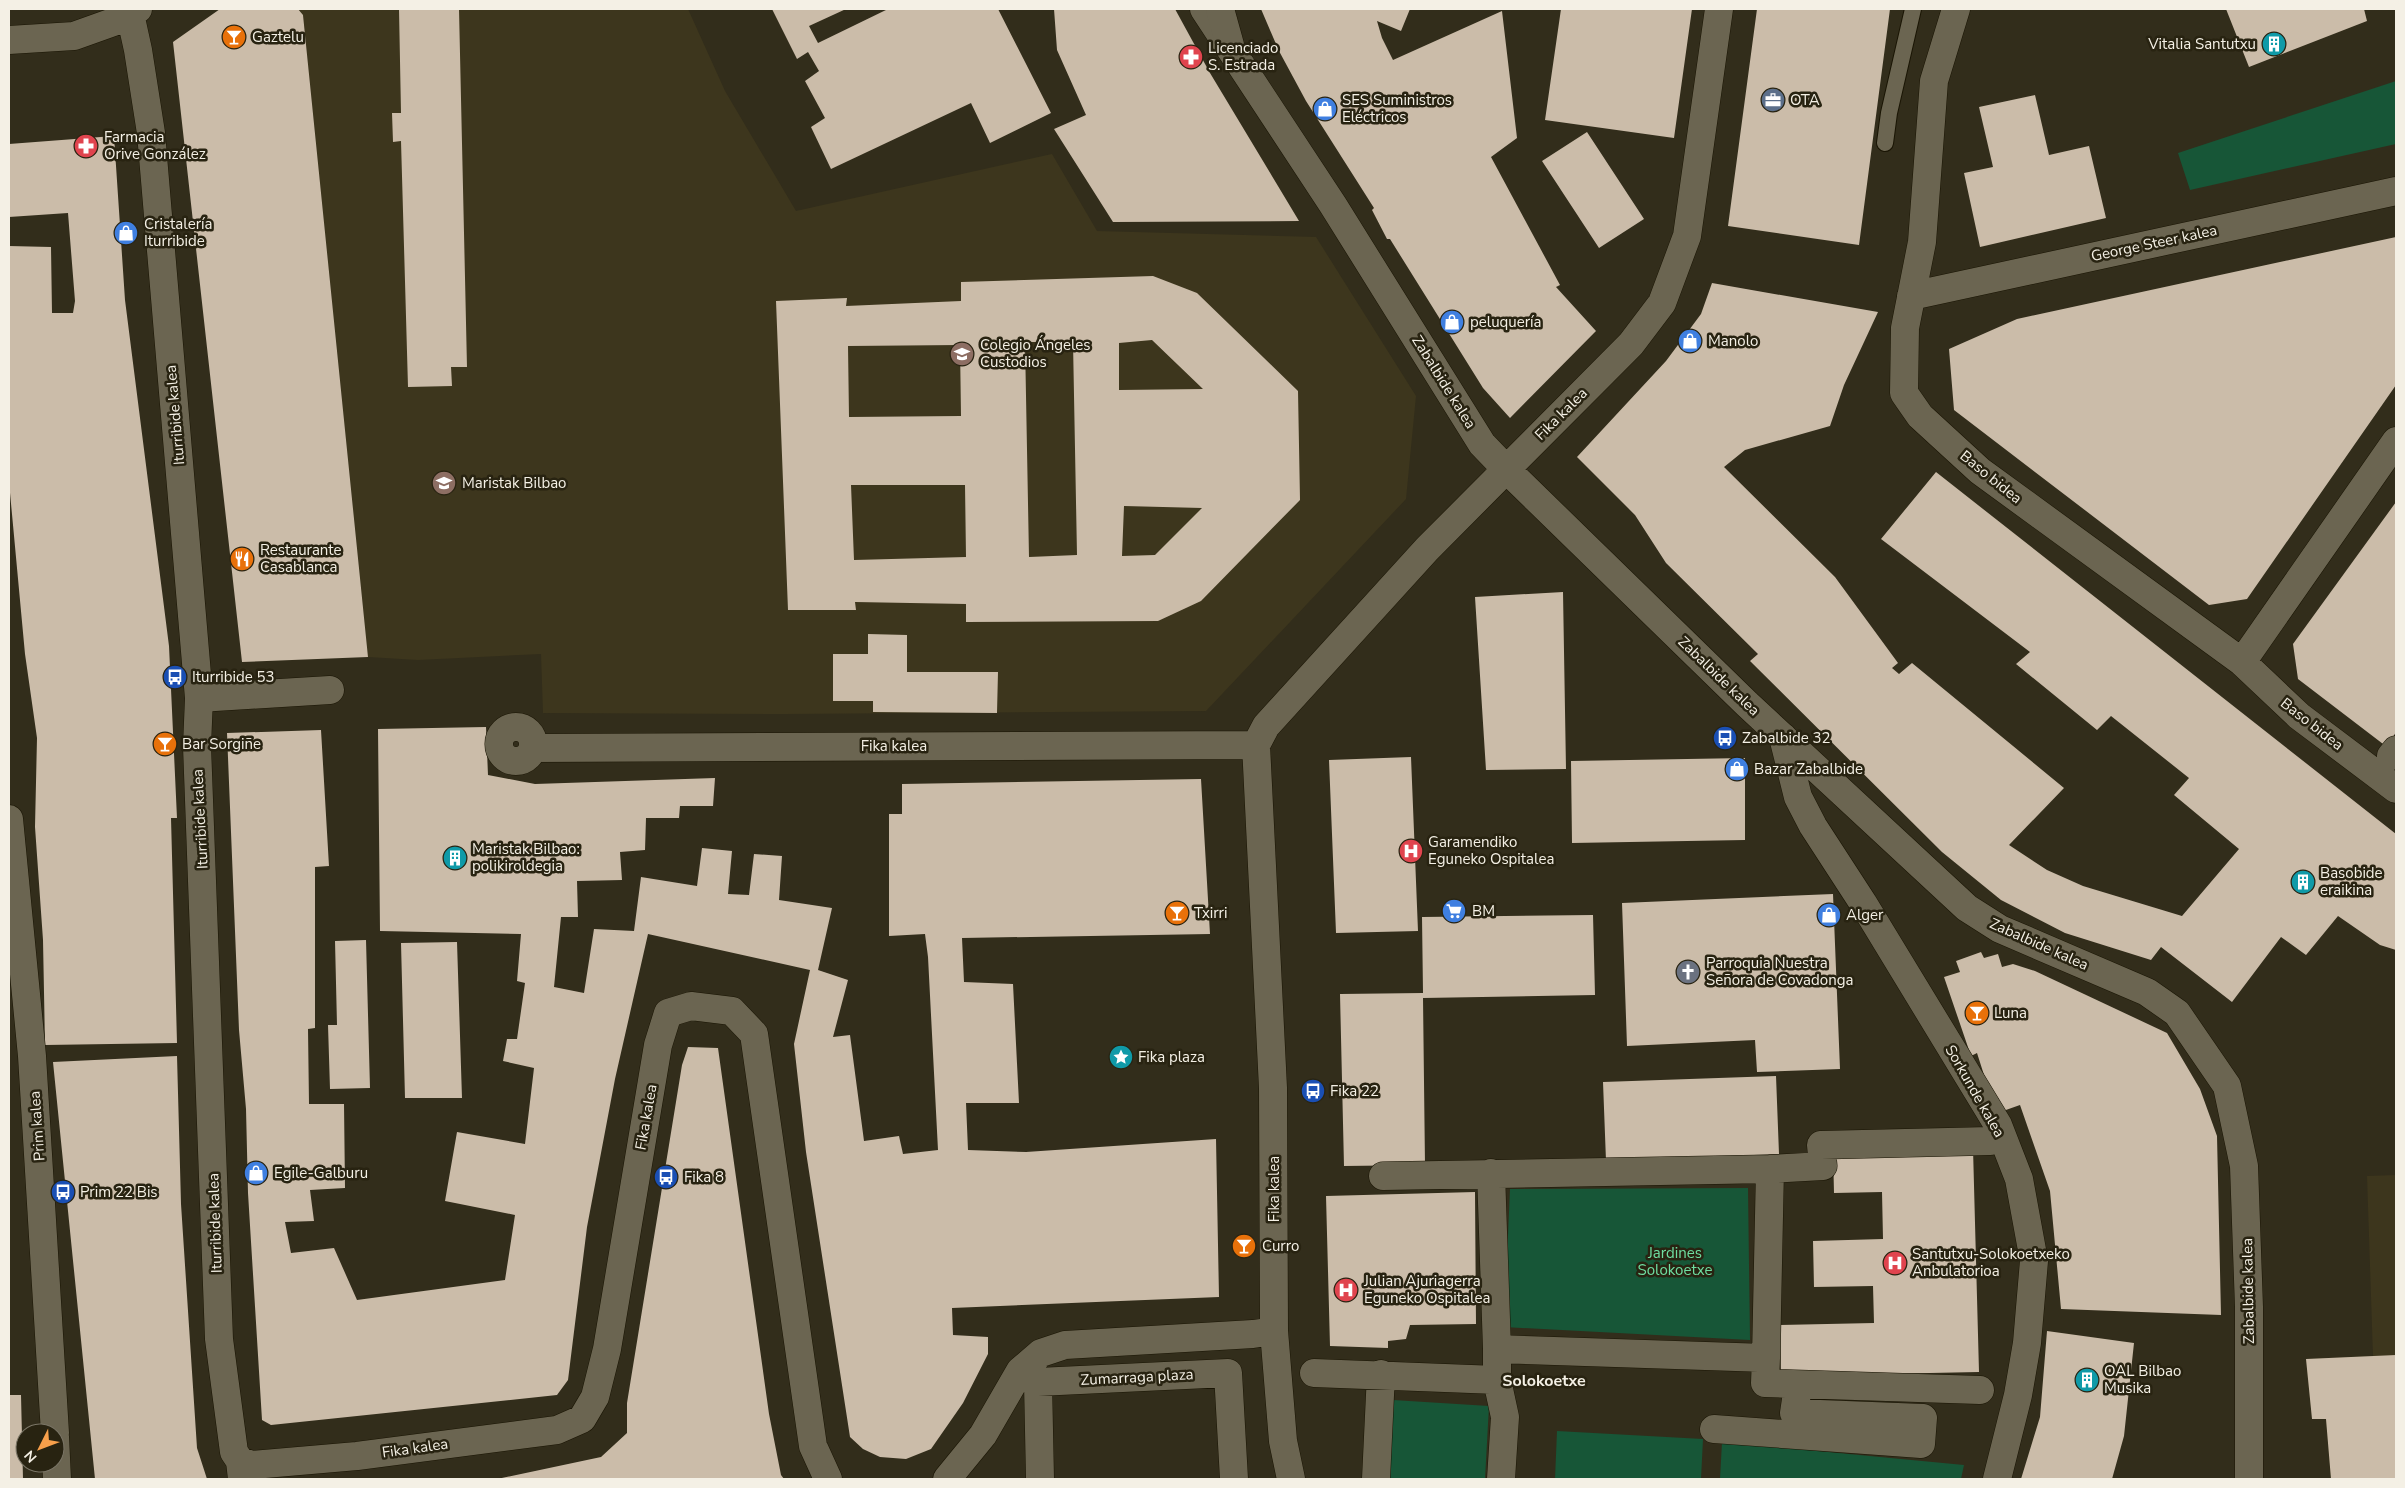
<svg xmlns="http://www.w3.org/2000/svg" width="2405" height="1488" viewBox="0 0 2405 1488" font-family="'Nunito Sans',sans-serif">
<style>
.built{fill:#3d361d}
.green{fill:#175637}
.building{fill:#cbbca9;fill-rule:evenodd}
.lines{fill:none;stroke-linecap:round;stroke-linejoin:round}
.lane-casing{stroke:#1a1504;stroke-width:18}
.street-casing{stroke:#1a1504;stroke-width:29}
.secondary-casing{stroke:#1a1504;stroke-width:29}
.lane{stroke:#6b6551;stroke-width:16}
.street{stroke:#6b6551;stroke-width:28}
.secondary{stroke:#6b6551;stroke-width:28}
.labels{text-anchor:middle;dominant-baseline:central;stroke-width:5;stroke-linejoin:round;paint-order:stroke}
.poi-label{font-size:15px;fill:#f4f0e5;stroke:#282311;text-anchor:start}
.street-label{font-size:15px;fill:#f4f0e5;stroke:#282311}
.park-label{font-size:15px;fill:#6edea1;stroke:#282311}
.neighbourhood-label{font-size:16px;font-weight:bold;fill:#f4f0e5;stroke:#282311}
</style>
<rect width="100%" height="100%" fill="#322d1b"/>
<path class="built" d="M298,9h390l37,82 71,120 256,-57 45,77 219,6 100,159 -10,103 -200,212 -419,3 -244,-1 -2,-59 -123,6 -50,-3 -65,-642z
M2396,1175v304h-65l-5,-60h-14l-6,-60 67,-3 -6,-180z"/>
<path class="green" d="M2396,81v63l-206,46 -12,-37z
M1748,1188l2,152 -246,-13 6,-138z
M1393,1400l96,6 -4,73h-96z
M1557,1431l146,8 -2,40h-146z
M1722,1442l242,23 -3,14h-241z"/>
<path class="building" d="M220,9h78l5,6 65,642 -126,5 -69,-620z
M399,9h60l8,358h-16l1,19 -44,1 -7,-246 -8,1 -1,-29h9z
M772,9h74l-37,17 9,17 70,-34h110l53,104 -61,30 -19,-40 -140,66 -20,-42 14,-9 -20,-37 14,-10 -11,-19 -11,7z
M1054,9h121l35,64 89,148 -186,1 -59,-93 32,-14 -29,-65z
M1261,9h149l-9,22 -24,-10 5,17 11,22 109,-49 15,127 -26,19 69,128 -4,2 40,44 -86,87 -27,-30 -93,-149h-3l-15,-29 2,-2 -68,-107 -27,-50z
M1561,9h131l-18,129 -129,-18z
M1757,9h133l-31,236 -131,-19z
M2226,9h138l3,12 -118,46z
M2035,95l14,60 40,-9 17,72 -126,29 -16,-74 29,-6 -14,-60z
M1587,132l57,87 -45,29 -57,-87z
M114,136l11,164 44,346 8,172h-6l6,225 -132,2 -2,-105 -8,-113 2,-89 -12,-84 -16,-172v-236l42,1 1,66h21l2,-12 -7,-88 -59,4v-73z
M2396,237v148l-149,214 -38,6 -255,-195 -5,-61 68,-30z
M1153,276l44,17 101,98 2,109 -99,101 -43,20 -192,1v-18l-111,-2 1,8h-68l-12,-309 71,-3 -1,8 115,-5v-19zM1152,340l51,49 -84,1v-47zM1025,342h48l4,213 -48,2zM960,345l1,71 -112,1 -1,-71zM851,485h114l1,72 -112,3zM1124,506l78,2 -47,47 -33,1z
M1712,283l166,29 -34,73 -14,41 -85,24 -21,17 111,110 63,86 -6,5 7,6 13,-11 152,125 -55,57 38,25 36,16 99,30 57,-67 -65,-54 15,-17 -78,-62 -14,14 -81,-66 14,-12 -149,-113 55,-67 460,362v116l-16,-5 -42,-29 -32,39 -25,-18 -49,65 -71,-55 -10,13 -86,-27 -64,-33 -59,-48 -192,-191 8,-7 -92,-91 -31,-48 -58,-58 89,-96 35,-47z
M2396,502v230l-9,15 -89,-68 -5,-35z
M1563,592l3,177 -80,1 -11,-173z
M868,634l39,1v37h91l-1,41 -124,-1v-11h-40v-47h35z
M486,727l2,48 47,9 180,-6 -2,28h-33l-1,12h-33l-1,32 -25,2 2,28 -45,1 1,36h-17l-7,70 30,6 10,-64 40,2 7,-54 56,9 5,-38 30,3 -4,43 21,1 5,-41 28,2 -3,44 53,8 -14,62 30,10 -15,57 17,-2 14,106 35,-5 4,18 35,-4 -10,-193 -3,-23 -36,2v-122h13v-30l299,-5 9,155 -248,4 2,44 49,2 6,119h-53l2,47 58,2 190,-13 3,158 -267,11 1,27 35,2v17l-25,49 -32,46 -25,10 -26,-2 -17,-8 -13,-12 -44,-285 -12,-108 16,-74 -162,-36 -33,145 -28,148 -19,153 -11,15 -286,30 -9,-5 -14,-227 -2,-84 -7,-79 -12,-297 94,-3 8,136 -14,1v161l-7,1 1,75h35l1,84 -35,2 4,31 -29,1 6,31 43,-5 23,52 148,-20 10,-65 -70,-14 12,-69 68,12 9,-76 -31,-7 4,-22h10l8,-56 -8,-2 4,-47 -141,-3 -2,-202z
M1411,757l7,174 -82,2 -7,-173z
M1745,758v82l-173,3 -1,-82z
M1833,894l7,175 -83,3 -2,-32 -128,6 -5,-143z
M1593,915l2,80 -172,3 2,167 -81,1 -4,-172 83,-1 -1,-76z
M366,940l4,148 -40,1 -2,-64h9l-2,-84z
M457,942l5,156h-57l-4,-155z
M1981,952l3,6 14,-4 4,13 11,-3 22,7 132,62 33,56 17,47 4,179 -160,-6 -11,-118 -30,-86 -17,6 -5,-13 -6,2 -15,-47 -6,3 -27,-79 16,-5 -4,-11z
M688,1047l30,1 51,366 12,61 3,4h-287l104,-22 26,-24v-30l55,-338z
M177,1056l4,148 16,244 10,31h-112l-42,-417z
M1776,1076l3,78 -173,7 -3,-79z
M1973,1148l6,224 -198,4 -1,-51 94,-2 -1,-37 -59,1 -1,-46 70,-2 -1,-47 -48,1 -1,-42z
M1475,1192l1,132 -66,1 -4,14 -18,2v7l-58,-2 -4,-150z
M2047,1331l87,12 -10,93 -12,43h-91l19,-62z
M2396,1355v124h-65l-5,-60h-14l-6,-60z
M9,1395h12l2,84h-14z"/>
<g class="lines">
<g class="lane-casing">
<path id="lane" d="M1885,143l4,-30 24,-104"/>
</g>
<g class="street-casing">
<path id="street" d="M129,9l9,41 13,83 48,565 -2,48 22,593 15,113 6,9 2,18
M1204,9l129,196 149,239 25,26 240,234 220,204 33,21 147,63 30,21 50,73 17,80 5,141v172
M1956,9l-22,72 -12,161 -17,86 -1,65 16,23 60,55 262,191 57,54 97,73
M9,40l65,-4 56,-20 8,-7
M1911,296l485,-105
M2242,662l154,-221
M199,698l131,-8
M499 744a17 17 0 1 1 34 0a17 17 0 1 1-34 0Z
M1783,737l15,60 15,29 50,77 135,222 21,54 15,82 -7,82 -9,52 -21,84
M533,748l723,-3
M2391,756l5,-6
M9,819l23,237 23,377
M1491,1173l6,176
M1383,1176l387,-7
M1766,1358l-1,25 215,7
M1314,1373l183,7v-31l269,9 4,-189 53,-3 -2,-21 169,-4
M1497,1380l8,37 -4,62
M1714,1429l207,15 2,-26 -129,-5 4,-27
M55,1437l2,42
M240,1461l12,4 105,-9 200,-26 25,-11 13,-22 12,-48 51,-304 10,-32 23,-7 41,5 22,23 59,412 15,33
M947,1479l36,-44 37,-64 21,-18 24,-8 188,-11 21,-3
M1040,1479l-2,-97 190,-9 6,106
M1291,1479l-8,-38 -9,-110 -1,-243 -17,-343 10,-19 161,-177 204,-205 31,-41 25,-67 32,-227
M1376,1479l5,-105"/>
</g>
<g class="secondary-casing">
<path id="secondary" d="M1220,9l10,36"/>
</g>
<use href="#lane" class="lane"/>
<use href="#street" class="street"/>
<use href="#secondary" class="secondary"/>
</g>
<defs>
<g id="bar-disc" transform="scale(1.25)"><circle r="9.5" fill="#e8710a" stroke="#282311"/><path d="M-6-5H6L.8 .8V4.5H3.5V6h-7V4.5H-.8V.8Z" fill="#fff"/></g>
<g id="building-disc" transform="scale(1.25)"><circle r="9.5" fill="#0f9aa8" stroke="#282311"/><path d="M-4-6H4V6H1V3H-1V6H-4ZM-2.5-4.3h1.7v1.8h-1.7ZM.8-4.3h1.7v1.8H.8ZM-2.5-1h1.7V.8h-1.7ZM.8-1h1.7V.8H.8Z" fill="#fff"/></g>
<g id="pharmacy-disc" transform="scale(1.25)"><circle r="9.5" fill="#e0444e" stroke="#282311"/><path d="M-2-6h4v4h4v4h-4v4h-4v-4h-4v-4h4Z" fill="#fff"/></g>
<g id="office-disc" transform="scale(1.25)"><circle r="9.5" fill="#5c6f8a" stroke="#282311"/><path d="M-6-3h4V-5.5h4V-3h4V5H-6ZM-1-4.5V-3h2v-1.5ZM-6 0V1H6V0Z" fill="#fff"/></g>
<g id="shop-disc" transform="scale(1.25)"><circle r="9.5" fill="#3f7fe0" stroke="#282311"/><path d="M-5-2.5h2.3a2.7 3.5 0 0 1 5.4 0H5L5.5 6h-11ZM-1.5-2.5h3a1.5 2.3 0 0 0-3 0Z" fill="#fff"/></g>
<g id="school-disc" transform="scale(1.25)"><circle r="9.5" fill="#8d6e63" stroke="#282311"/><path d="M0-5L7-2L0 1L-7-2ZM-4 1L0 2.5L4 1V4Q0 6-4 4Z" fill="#fff"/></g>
<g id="restaurant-disc" transform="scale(1.25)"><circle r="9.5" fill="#e8710a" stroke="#282311"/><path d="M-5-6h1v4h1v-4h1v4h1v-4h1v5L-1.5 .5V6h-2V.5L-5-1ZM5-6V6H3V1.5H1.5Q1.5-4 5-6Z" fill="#fff"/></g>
<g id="bus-disc" transform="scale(1.25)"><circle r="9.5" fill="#1a4fb4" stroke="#282311"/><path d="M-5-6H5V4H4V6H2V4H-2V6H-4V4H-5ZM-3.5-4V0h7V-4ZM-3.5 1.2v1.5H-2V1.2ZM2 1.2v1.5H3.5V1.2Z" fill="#fff"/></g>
<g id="hospital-disc" transform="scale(1.25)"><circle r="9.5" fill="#e0444e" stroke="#282311"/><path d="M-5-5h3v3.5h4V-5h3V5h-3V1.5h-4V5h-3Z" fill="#fff"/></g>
<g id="supermarket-disc" transform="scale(1.25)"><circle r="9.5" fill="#3f7fe0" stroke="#282311"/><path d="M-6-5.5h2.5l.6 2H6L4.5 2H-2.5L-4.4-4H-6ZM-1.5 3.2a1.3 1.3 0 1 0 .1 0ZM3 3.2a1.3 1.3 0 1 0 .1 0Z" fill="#fff"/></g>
<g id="church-disc" transform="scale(1.25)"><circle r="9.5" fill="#6b7280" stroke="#282311"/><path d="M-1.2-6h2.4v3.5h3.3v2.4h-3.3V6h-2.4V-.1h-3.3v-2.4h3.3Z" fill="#fff"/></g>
<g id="sight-disc" transform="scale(1.25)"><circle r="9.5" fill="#0f9aa8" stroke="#282311"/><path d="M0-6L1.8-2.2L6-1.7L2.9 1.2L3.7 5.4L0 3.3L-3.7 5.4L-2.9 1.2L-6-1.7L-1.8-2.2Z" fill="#fff"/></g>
</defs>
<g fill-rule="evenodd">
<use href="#bar-disc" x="234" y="37"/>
<use href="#building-disc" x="2274" y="44"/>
<use href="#pharmacy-disc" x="1191" y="57"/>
<use href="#office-disc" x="1773" y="100"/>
<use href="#shop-disc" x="1325" y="109"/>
<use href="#pharmacy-disc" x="86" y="146"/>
<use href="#shop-disc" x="126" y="233"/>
<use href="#shop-disc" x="1452" y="322"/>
<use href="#shop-disc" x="1690" y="341"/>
<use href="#school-disc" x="962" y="354"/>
<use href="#school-disc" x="444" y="483"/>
<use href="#restaurant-disc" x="242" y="559"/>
<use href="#bus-disc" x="175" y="677"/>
<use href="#bus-disc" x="1725" y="738"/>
<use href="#bar-disc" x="165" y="744"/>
<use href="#shop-disc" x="1737" y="769"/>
<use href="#hospital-disc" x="1411" y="851"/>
<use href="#building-disc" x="455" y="858"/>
<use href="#building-disc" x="2303" y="882"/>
<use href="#supermarket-disc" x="1454" y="911"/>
<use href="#bar-disc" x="1177" y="913"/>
<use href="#shop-disc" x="1829" y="915"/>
<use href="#church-disc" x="1688" y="972"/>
<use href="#bar-disc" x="1977" y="1013"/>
<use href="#sight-disc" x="1121" y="1057"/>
<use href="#bus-disc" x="1313" y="1091"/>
<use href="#shop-disc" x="256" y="1173"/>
<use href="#bus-disc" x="666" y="1177"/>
<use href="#bus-disc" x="63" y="1192"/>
<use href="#bar-disc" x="1244" y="1246"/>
<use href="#hospital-disc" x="1895" y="1263"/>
<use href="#hospital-disc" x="1346" y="1290"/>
<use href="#building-disc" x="2087" y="1380"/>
</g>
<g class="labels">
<g class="poi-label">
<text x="252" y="37">Gaztelu</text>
<text x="2256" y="44" text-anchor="end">Vitalia Santutxu</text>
<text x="1208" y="48">Licenciado<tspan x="1208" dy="17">S. Estrada</tspan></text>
<text x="1342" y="100">SES Suministros<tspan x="1342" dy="17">Eléctricos</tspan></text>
<text x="1790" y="100">OTA</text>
<text x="104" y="137">Farmacia<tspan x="104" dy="17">Orive González</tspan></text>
<text x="144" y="224">Cristalería<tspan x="144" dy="17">Iturribide</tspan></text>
<text x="1470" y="322">peluquería</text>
<text x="1708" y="341">Manolo</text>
<text x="980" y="345">Colegio Ángeles<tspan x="980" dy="17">Custodios</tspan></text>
<text x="462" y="483">Maristak Bilbao</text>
<text x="260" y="550">Restaurante<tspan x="260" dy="17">Casablanca</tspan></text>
<text x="192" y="677">Iturribide 53</text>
<text x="1742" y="738">Zabalbide 32</text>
<text x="182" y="744">Bar Sorgiñe</text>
<text x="1754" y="769">Bazar Zabalbide</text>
<text x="1428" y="842">Garamendiko<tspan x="1428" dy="17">Eguneko Ospitalea</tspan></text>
<text x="472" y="849">Maristak Bilbao:<tspan x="472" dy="17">polikiroldegia</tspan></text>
<text x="2320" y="873">Basobide<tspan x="2320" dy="17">eraikina</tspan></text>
<text x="1472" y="911">BM</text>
<text x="1194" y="913">Txirri</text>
<text x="1846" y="915">Alger</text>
<text x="1706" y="963">Parroquia Nuestra<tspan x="1706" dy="17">Señora de Covadonga</tspan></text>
<text x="1994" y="1013">Luna</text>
<text x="1138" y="1057">Fika plaza</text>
<text x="1330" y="1091">Fika 22</text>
<text x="274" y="1173">Egile-Galburu</text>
<text x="684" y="1177">Fika 8</text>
<text x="80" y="1192">Prim 22 Bis</text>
<text x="1262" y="1246">Curro</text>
<text x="1912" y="1254">Santutxu-Solokoetxeko<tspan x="1912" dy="17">Anbulatorioa</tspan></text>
<text x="1364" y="1281">Julian Ajuriagerra<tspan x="1364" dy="17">Eguneko Ospitalea</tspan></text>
<text x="2104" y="1371">OAL Bilbao<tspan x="2104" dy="17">Musika</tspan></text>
</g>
<g class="street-label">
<text transform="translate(2154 243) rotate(-12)">George Steer kalea</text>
<text transform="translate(1444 382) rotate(58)">Zabalbide kalea</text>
<text transform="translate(1561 414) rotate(-45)">Fika kalea</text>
<text transform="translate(175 415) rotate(-95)">Iturribide kalea</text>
<text transform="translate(1991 477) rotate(39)">Baso bidea</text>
<text transform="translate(1719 676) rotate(44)">Zabalbide kalea</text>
<text transform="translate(2312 724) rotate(38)">Baso bidea</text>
<text x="894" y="746">Fika kalea</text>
<text transform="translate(200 819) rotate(-93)">Iturribide kalea</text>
<text transform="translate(2039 944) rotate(24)">Zabalbide kalea</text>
<text transform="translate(1975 1091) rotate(60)">Sorkunde kalea</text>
<text transform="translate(646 1117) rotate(-80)">Fika kalea</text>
<text transform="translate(37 1126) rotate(-94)">Prim kalea</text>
<text transform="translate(1274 1189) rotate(-90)">Fika kalea</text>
<text transform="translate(215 1223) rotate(-92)">Iturribide kalea</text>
<text transform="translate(2248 1291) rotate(-91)">Zabalbide kalea</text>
<text transform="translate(1137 1377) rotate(-3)">Zumarraga plaza</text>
<text transform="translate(415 1448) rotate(-8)">Fika kalea</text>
</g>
<g class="park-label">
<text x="1675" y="1253">Jardines<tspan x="1675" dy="17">Solokoetxe</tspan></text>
</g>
<g class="neighbourhood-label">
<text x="1544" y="1381">Solokoetxe</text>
</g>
</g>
<rect width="2405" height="1488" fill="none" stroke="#f4f0e5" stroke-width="20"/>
<g transform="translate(40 1448) rotate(228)"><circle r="24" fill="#282311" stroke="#7a7566"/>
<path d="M0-4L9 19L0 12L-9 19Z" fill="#f8a04b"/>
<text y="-8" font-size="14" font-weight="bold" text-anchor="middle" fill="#f4f0e5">N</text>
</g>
</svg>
